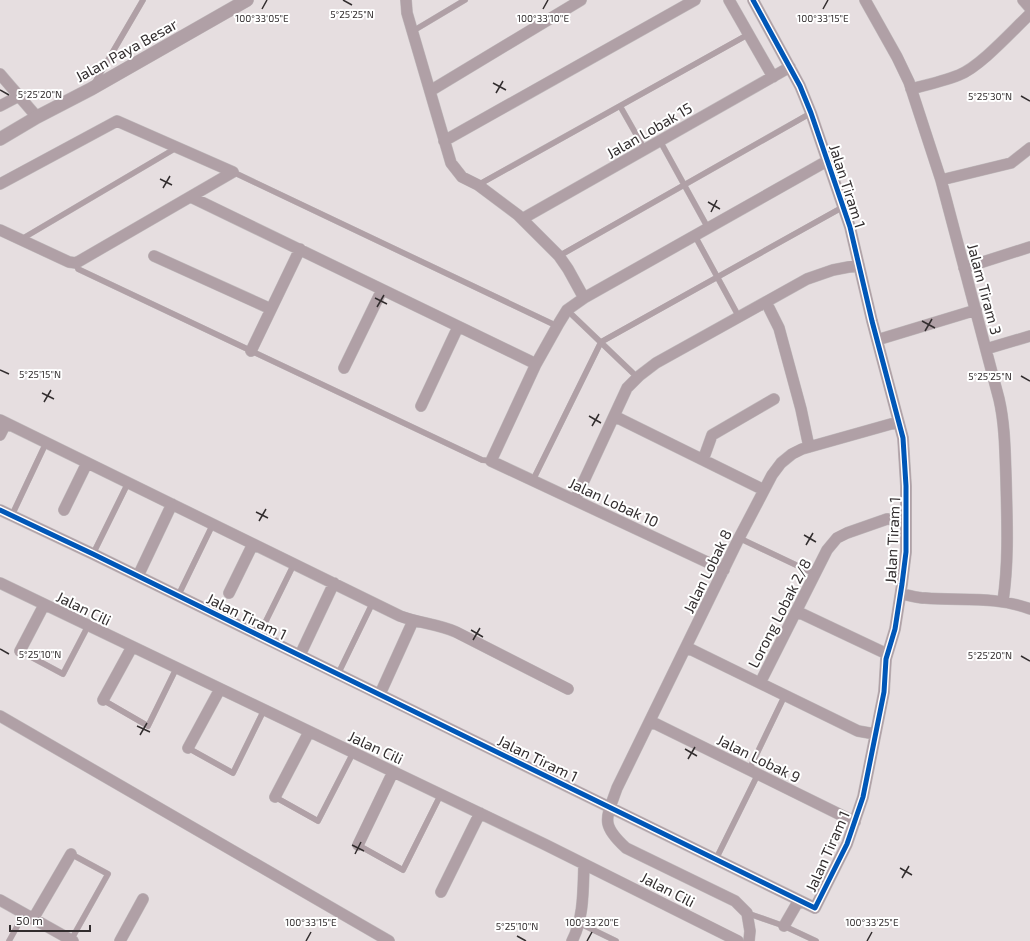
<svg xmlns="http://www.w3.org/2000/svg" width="1030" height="941" viewBox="0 0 1030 941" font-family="'Exo 2',sans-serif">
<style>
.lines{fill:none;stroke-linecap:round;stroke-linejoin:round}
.service-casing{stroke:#c1bbbd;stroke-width:6}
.minor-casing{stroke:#c1bbbd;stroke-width:12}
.tertiary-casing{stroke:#c1bbbd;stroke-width:14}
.service{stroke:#b0a0a6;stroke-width:5.5}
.minor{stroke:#b0a0a6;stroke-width:11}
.tertiary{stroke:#b0a0a6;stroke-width:13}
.cycleway-casing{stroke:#fff;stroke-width:8}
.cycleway{stroke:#0057b8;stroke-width:5}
.ticks{fill:none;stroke:#322d2e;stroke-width:1.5}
.labels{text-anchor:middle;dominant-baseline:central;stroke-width:4;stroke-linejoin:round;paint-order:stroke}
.street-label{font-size:15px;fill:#322d2e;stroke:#fff}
.ticks-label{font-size:10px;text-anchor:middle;fill:#322d2e;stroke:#fff;stroke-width:4;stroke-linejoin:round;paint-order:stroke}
</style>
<rect width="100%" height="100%" fill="#e6dee0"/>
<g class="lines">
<g class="service-casing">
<path id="service" d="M413,31l52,-31
M94,84l49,-84
M620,106l25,44
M660,141l48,87
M233,172l324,154
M478,185l271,-151
M695,236l44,81
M20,240l156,-92
M559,256l252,-143
M76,263l2,6 404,191 9,1
M567,310l70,67
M533,480l68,-138 242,-135
M12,515l34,-72
M739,538l76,36
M93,554l35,-71
M178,596l35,-72
M259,635l35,-71
M20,651l43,23 25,-48
M338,674l35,-72
M103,700l45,26 28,-57
M188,748l45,25 31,-63
M749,770l36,-75
M275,797l43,24 35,-68
M358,845l45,25 38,-76
M71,854l37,20 -37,66
M716,859l42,-85
M747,913l37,13 32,15
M579,923l37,18
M9,941l15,-27"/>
</g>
<g class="minor-casing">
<path id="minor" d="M406,0l1,13 44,150 11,14 16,8 40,30 41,41 9,13 16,29
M729,0l44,77
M865,0l32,57 12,25 32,98 58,219c6,26 6,53 7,79 1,42 3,82 -3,123
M1023,0l7,8
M0,74l37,43
M911,89c16,-4 33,-8 48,-14 21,-8 53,-44 71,-61
M430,91l151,-91
M0,106l19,-10
M444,141l251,-141
M941,180l70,-17 19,-15
M0,184l117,-63 116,51
M191,197l345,167
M522,219l268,-152
M0,230l69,32 7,1 157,-91
M154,256l117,53
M964,268l66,-21
M766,302l13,26 22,81 8,38
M877,340l99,-30
M986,349l44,-13
M251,351l49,-102
M344,368l38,-78
M421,406l37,-79
M614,416l150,74
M0,420l400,196c18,7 38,8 56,16l112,57
M0,435l6,-12
M703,460l9,-25 62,-36
M575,500l52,-112 12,-12 17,-13 151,-84 26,-9 26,-5
M0,510l93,44 722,354 32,-64 16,-47 21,-105 2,-33 9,-30 7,-45 4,-32v-66l-3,-48 -31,-117 -22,-94 -39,-114 -11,-27 -47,-86
M64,510l23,-47
M724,570l-233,-109 45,-97 23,-41 8,-13 17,-12 243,-137
M138,576l34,-72
M0,583l546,262 192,96
M229,593l24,-49
M901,594c8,1 16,4 24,4 35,3 72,-2 105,11
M796,611l91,43
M686,647l172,84 17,3
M20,651l24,-46
M300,655l34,-72
M760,683l67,-133 10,-12 10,-5 40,-14 19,1
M380,694l33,-73
M103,700l29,-53
M0,716l389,225
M650,721l205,101
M188,748l32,-59
M275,797l34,-65
M358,845l35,-73
M441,892l39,-79
M0,900l73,41
M33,919l38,-65
M784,926l15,-26
M120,941l23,-42
M572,941c12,-23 11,-51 12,-77
M749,941l1,-10 -3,-18 -12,-12 -109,-53c-26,-24 -20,-29 -9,-60l122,-250 33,-63 9,-12 11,-9 10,-5 96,-27"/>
</g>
<g class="tertiary-casing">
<path id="tertiary" d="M0,139l37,-22 54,-28 156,-89"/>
</g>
<use href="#service" class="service"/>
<use href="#minor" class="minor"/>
<use href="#tertiary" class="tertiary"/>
<g class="cycleway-casing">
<path id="cycleway" d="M0,510l93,44 722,354 32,-64 16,-47 21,-105 2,-33 9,-30 7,-45 4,-32v-66l-3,-48 -31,-117 -22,-94 -39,-114 -11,-27 -47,-86"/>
</g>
<use href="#cycleway" class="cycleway"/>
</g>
<path class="ticks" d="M343,0l9,5M262,9l5,-9M543,9l5,-9M823,9l5,-9M493,83l13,7M0,90l9,5M496,93l7,-12M1021,96l9,5M160,179l12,6M163,188l7,-12M708,202l12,7M711,212l6,-12M375,298l12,6M377,307l7,-12M922,321l13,7M925,331l7,-12M0,370l9,4M1021,376l9,5M42,393l12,6M44,402l7,-12M589,416l12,7M592,426l7,-12M256,512l12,6M259,521l7,-12M804,535l12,7M806,545l7,-12M471,630l12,7M473,640l7,-12M0,649l9,5M1021,656l9,5M137,726l13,6M140,735l7,-12M685,749l12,7M688,759l7,-12M352,845l12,6M355,854l6,-12M900,868l12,7M902,878l7,-12M517,936l9,5M306,941l5,-9M587,941l5,-9M867,941l5,-9"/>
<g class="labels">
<g class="street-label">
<text transform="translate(126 50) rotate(-29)">Jalan Paya Besar</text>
<text transform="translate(649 130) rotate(-30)">Jalan Lobak 15</text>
<text transform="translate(848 186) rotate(72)">Jalan Tiram 1</text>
<text transform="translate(985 289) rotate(75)">Jalam Tiram 3</text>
<text transform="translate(614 502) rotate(25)">Jalan Lobak 10</text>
<text transform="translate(892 540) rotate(-87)">Jalan Tiram 1</text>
<text transform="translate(707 571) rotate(-64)">Jalan Lobak 8</text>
<text transform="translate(84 608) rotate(26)">Jalan Cili</text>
<text transform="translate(779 613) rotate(-63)">Lorong Lobak 2/8</text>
<text transform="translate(247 616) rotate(26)">Jalan Tiram 1</text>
<text transform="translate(376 747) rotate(25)">Jalan Cili</text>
<text transform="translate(538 758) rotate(26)">Jalan Tiram 1</text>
<text transform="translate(759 758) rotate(26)">Jalan Lobak 9</text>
<text transform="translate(827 851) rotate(-66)">Jalan Tiram 1</text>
<text transform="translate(668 889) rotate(27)">Jalan Cili</text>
</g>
</g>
<g class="ticks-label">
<text x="352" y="18">5°25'25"N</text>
<text x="262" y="22">100°33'05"E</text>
<text x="543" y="22">100°33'10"E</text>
<text x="823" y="22">100°33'15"E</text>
<text x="40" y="98">5°25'20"N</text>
<text x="990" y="100">5°25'30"N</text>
<text x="40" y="378">5°25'15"N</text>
<text x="990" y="380">5°25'25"N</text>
<text x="40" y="658">5°25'10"N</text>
<text x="990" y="659">5°25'20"N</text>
<text x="311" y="926">100°33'15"E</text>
<text x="592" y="926">100°33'20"E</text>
<text x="872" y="926">100°33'25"E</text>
<text x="517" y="930">5°25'10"N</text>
</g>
<path d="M10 925v6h80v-6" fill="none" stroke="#322d2e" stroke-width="2"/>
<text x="16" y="925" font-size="12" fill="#322d2e" stroke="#ffffff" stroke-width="3" paint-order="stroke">50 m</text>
</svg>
